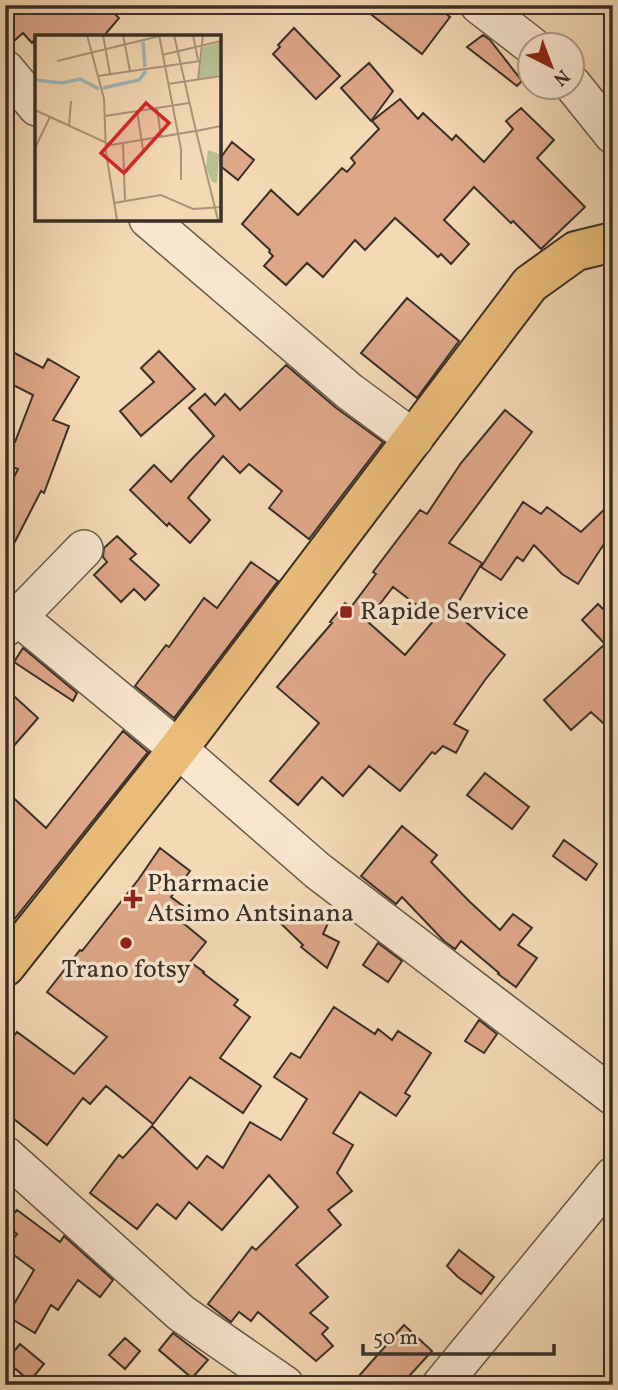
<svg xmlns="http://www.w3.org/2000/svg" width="618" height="1390" viewBox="0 0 618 1390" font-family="Vollkorn,serif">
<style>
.building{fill:#dea788;stroke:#393027;stroke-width:2;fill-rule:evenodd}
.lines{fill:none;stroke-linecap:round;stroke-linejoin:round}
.minor-casing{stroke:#685a4a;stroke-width:40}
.major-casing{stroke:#393027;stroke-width:42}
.minor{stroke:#f8e6ce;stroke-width:37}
.major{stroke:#eabc7a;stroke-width:38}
.poi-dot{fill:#8f2418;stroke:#f8e6ce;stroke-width:2.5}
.labels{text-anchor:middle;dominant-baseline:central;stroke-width:7;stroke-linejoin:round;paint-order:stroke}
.poi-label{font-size:26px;fill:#393027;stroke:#f8e6ce;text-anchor:start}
.inset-river{fill:none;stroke:#9fb8b7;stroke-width:3.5}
.inset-road{fill:none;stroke:#a9957c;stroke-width:2}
.view{fill:#d62828;fill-opacity:0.15;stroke:#d62828;stroke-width:3.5}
.inset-edge{fill:none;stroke:#393027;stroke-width:3.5}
</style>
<rect width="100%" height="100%" fill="#f4d9b4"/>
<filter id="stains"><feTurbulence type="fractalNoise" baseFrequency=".00286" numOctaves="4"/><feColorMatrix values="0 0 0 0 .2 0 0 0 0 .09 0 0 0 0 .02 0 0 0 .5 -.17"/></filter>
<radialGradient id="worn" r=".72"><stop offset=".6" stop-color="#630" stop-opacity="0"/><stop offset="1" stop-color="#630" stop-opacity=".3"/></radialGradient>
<path class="building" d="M5,5h100l14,13 -16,19h-66l-5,6 -9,-10 -18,16z
M359,5h76l15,12 -28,37z
M294,28l46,48 -24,23 -43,-45 7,-7 -2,-2z
M483,35l7,5 32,41 -5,5 -50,-39z
M369,63l24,28 -22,30 -30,-33z
M400,99l18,20 5,-6 29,27 4,-5 28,27 29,-33 -7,-8 15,-13 33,32 -17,18 48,49 -44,42 -28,-28 -2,2 -37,-36 -30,33 25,24 -18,20 -10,-10 -3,3 -43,-39 -30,32 -10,-10 -32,37 -16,-14 -21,22 -22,-19 9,-10 -4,-4 1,-2 -28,-26 29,-34 27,25 44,-47 5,4 8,-9 -4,-5 28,-29 -7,-8z
M232,142l22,18 -16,20 -19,-15v-5z
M407,298l52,43 -42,57 -56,-45z
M5,348l38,20 5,-9 31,18 -26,43 16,6 -25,67 -3,-2 -36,70v-66l13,-26 -13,-5v-7l7,-16 3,1 18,-47 -28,-14z
M159,351l36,38 -54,47 -21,-25 34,-29 -13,-14z
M286,365l49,42 48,35 -74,97 -40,-31 13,-17 -33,-27 -9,9 -17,-17 -35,42 22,22 -20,23 -21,-20 -2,3 -37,-36 24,-25 17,17 17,-19 26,-27 -25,-28 16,-14 10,11 10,-11 15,16z
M505,410l27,22 -83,111 33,20 -29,48 52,44 -20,25 -31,44 14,7 -12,22 -13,-7 -8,8 -3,-2 -32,39 -31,-25 -26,30 -21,-19 -24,28 -28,-24 49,-58 -42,-36 55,-64 -2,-1 15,-19 6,4 25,-33 -3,-2 47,-62 7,4 34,-51zM393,587l42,32 -30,36 -38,-34z
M613,501v29l-35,54 -16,-10 -28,-29 -11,16 -6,-4 -16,23 -20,-13 42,-65 18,12 6,-7 34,25z
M117,536l19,18 -6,5 29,26 -14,15 -11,-11 -13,13 -27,-27 13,-13 -4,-5 1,-9z
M251,562l27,19 -104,137 -39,-32 31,-41 3,2 35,-49 13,10z
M598,604l15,15v113l-22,-20 -20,18 -27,-30 61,-56 -23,-24z
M23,648l54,45 -4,8 -59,-39z
M5,688l33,30 -33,38z
M123,731l25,21 -143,179v-141l41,38z
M485,773l44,34 -17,22 -45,-34z
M402,826l35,29 -6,7 38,39 31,29 13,-16 19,14 -14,17 19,13 -21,29 -18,-13 1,-1 -38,-32 -6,8 -11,-8 -42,-44 -6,7 -35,-28z
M564,840l33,24 -11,16 -33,-24z
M160,848l30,23 -19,26 19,14 -8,11 24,20 -16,20 14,10 -1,1 35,27 -4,5 16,12 -30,41 41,28 -18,27 -53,-36 -37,47 -47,-38 -16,18 -7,-6 -36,47 -42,-33v-65l12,-15 57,42 33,-37 -60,-45 33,-42 2,1 56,-71z
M315,909l14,12 -6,13 16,8 -12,26 -26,-21 2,-2 -32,-31 3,-4 27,14z
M378,943l24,18 -14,21 -25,-17z
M334,1007l41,27 3,-5 14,11 6,-9 33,22 -26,40 5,3 -14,20 -36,-24 -27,41 20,12 -16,28 15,18 -24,19 13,15 -45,40 32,32 -18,16 18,15 -6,6 11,12 -17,15 -58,-49 -7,9 -12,-9 -8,10 -23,-18 44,-57 4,3 42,-43 -29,-32 -47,55 -33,-28 -13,17 -19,-15 -20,25 -47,-36 29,-38 4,3 29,-32 45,43 10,-13 16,12 27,-46 31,18 26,-41 -33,-22 17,-24 9,5z
M479,1020l18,14 -13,19 -19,-12z
M17,1210l43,32 4,-6 49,44 -13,17 -22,-17 -20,30 -7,-5 -16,28 -28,-17 27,-46 -28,-21 11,-15 -12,-9z
M459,1250l35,27 -13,17 -23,-17 -11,-11z
M404,1325l28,26 -31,34h-50z
M173,1333l35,27 -16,18 -33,-28z
M125,1338l15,13 -15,18 -16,-14z
M20,1344l24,20 -14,17 -24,-20z"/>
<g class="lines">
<g class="minor-casing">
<path id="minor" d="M479,5l53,41
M5,69l32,38
M572,84l41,51
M148,219l201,172 65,48
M18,617l160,132 140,122 295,225
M5,628l13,-11 66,-68
M5,1155l176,158 104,72
M441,1385l172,-209"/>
</g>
<g class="major-casing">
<path id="major" d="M5,967l173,-218 352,-465 46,-33 37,-9"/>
</g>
<use href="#minor" class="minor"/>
<use href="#major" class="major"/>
</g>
<g class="poi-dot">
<rect x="339" y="605" width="14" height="14" rx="3.5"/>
<path d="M129.5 888.5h7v7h7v7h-7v7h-7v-7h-7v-7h7z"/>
<circle cx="126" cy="943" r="7"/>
</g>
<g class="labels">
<g class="poi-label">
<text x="360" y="612">Rapide Service</text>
<text x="147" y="884">Pharmacie<tspan x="147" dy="30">Atsimo Antsinana</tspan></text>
<text x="126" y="970" text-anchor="middle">Trano fotsy</text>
</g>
</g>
<g transform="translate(35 35)">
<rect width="186" height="186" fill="#f4d9b4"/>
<path d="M185,8v32l-21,4 4,-32zM173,115l11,4 -2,29 -5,-1 -6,-14z" fill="#b6c091"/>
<path class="inset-river" d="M108,7l2,25M0,45l27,3 18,-4 19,10M68,53l36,-8 7,-9"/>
<path class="inset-road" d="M52,0l17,64 2,54 11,67M68,0l7,39M88,0l7,36M124,0l22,114v31M139,0l22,96 25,-5M158,0l5,25M127,20l59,-14M22,26l107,-26M63,41l102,-15M163,45l5,-45M133,49l53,-8M122,73l4,29M0,75l76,35 85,-14 22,89M102,76l6,39M70,81l84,-13M34,91l2,-25M88,109l2,57M0,113l15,-31M79,168l47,-8 32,14 28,-2"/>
<path class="view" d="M111,68l23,20 -45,50 -23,-20z"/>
<rect width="186" height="186" class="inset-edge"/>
</g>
<rect width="618" height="1390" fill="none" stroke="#f4d9b4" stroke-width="28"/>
<rect x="7" y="7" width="604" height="1376" fill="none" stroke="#393027" stroke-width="3.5"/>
<rect x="14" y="14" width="590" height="1362" fill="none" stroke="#393027" stroke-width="2"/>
<g transform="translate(551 66) rotate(138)"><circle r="33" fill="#f8e6ce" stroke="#ac9d8b" stroke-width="2"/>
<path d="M0-5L12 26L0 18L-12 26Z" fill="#8f2418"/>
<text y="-10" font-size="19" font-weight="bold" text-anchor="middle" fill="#393027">N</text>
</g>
<path d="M363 1344v10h191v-10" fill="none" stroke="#393027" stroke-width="3.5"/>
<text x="373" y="1344" font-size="21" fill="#393027" stroke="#f8e6ce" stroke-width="5" paint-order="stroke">50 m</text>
<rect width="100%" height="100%" filter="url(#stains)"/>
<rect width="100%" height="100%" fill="url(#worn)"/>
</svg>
